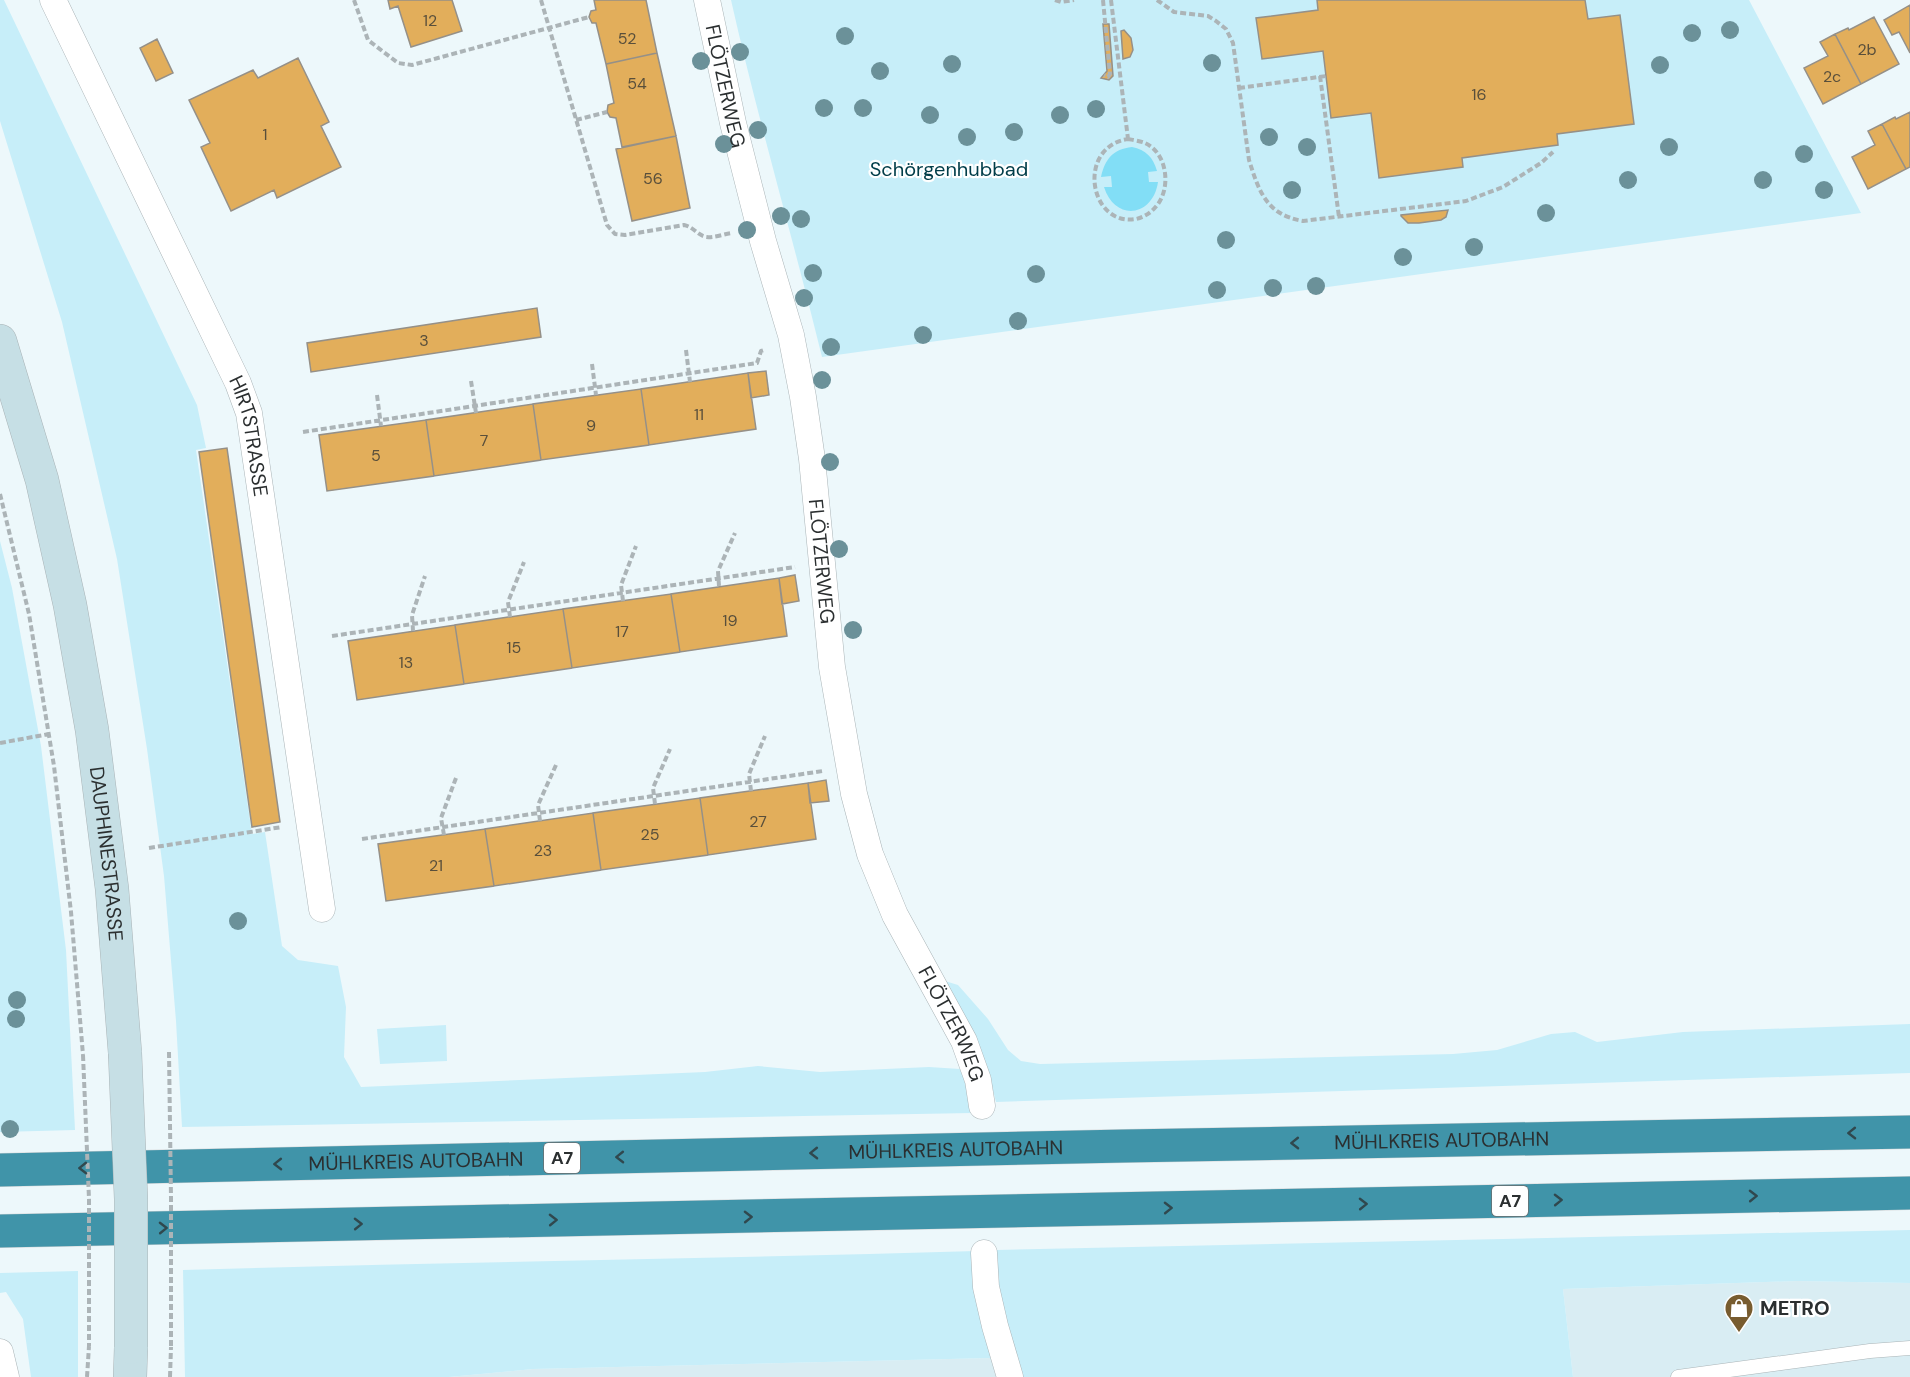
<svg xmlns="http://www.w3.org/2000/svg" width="1910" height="1377" viewBox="0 0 1910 1377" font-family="'DM Sans',sans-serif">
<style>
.built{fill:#d9edf3}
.green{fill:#c7eef9}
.water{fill:#82def6}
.building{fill:#e2ae5b;stroke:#959088;stroke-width:1.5}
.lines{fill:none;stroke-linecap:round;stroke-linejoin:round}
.service-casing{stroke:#aab4b7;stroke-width:15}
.minor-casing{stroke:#aab4b7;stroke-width:27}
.secondary-casing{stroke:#aab4b7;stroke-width:34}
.motorway-casing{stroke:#d5d5d6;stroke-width:34}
.path{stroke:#acb4b7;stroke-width:4;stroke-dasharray:6 3;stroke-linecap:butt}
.service{stroke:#fff;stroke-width:14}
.minor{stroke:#fff;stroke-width:26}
.secondary{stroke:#c6dfe5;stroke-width:33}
.motorway{stroke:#4094a9;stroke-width:33}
.secondary-bridge-casing{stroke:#aab4b7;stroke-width:34;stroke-linecap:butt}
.path-bridge{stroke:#acb4b7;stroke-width:4;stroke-dasharray:6 3;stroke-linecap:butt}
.secondary-bridge{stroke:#c6dfe5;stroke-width:33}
.tree{fill:#6b9199}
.oneway{stroke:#30484e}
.labels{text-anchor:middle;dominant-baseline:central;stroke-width:4.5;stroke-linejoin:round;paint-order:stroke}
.number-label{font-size:16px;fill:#594f3b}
.shield{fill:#fff;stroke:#6b6d6e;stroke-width:1.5}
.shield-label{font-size:18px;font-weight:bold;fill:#2b2f30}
.street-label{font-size:20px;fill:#2b2f30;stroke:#fff}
.park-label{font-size:20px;fill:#003d49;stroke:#fff}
.poi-label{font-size:20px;font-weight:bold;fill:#2b2f30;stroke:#fff;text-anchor:start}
</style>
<rect width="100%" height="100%" fill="#edf8fb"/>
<path class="built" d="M1797,1281l113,2v94h-337l-10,-88z
M991,1358l5,19h-547l84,-8z"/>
<path class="green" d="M0,0h4l193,405 9,43 -10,2 56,384 13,-2 17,114 16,14 40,6 8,41 -2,50 17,30 344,-15 53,-6 62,6 109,-5 31,2 10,25 2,19 -790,14 -6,-106 -12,-145 -17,-127 -30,-190 -55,-237 -62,-201z
M731,0h1018l112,213 -1039,144c-29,-119 -64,-237 -91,-357z
M0,541l12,47 29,158 25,204 9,180 -75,2z
M945,981l13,4 30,34 20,31 13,11 19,3 413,-10 44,-4 54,-16 24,-2 22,10 86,-10 227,-8v49l-914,29 -10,-39z
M446,1025l1,36 -67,3 -3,-35z
M1910,1230v53l-113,-2 -234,8 10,88h-553l-24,-88 1,-39z
M976,1251l5,66 10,41 -458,11 -84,8h-264l-2,-107c264,-8 529,-11 793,-19z
M78,1271v106h-47l-8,-58 -17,-27 -6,1v-20z"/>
<path class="water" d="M1132,147c14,3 21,10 25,24l-9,1 1,10h9c-5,35 -43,40 -54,5h8l-1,-11 -10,1c4,-18 12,-28 31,-30z"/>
<path class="building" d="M388,0h64l10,31 -51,16 -13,-41 -8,3z
M594,0h52l11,53 -51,11 -10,-41h-4l-3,-6 2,-6 5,-1z
M1317,0h268l3,19 32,-4 14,109 -77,10 1,11 -96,13 1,9 -84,11 -8,-65 -40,5 -8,-67 -61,8 -6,-41 62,-8z
M1910,5v48l-11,-21 -7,3 -8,-15z
M1874,17l25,47 -38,20 -26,-50 13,-6 1,2z
M1103,24h6l4,52 -4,4 -8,-2 6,-7z
M1124,30l7,8 2,12 -3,7 -7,2 -2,-28z
M1835,34l26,50 -38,20 -19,-36 24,-12 -8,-14z
M157,39l16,34 -17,8 -16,-33z
M657,53l19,83 -54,11 -6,-29 -6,-1 -3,-5 1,-7 6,-2 -8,-39z
M298,58l31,64 -8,4 20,41 -64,31 -3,-8 -43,21 -30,-64 9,-4 -21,-43 64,-30 5,8z
M1910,112v55l-4,2 -24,-45 13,-7 1,2z
M1882,124l24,45 -38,20 -16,-32 23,-12 -7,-14z
M676,136l14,72 -58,13 -16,-72z
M1448,210l-2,7 -5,3 -22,3h-11l-7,-7v-1z
M537,308l4,29 -230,35 -4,-29z
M766,371l3,24 -18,3 -3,-25z
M748,373l8,56 -107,16 -8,-56z
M641,389l8,56 -108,15 -8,-56z
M533,404l8,56 -107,16 -8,-56z
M426,420l8,56 -107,15 -8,-56z
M227,448l53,374 -28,5 -53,-375z
M795,575l4,26 -17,3 -3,-26z
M779,578l8,58 -107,16 -9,-58z
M671,594l9,58 -108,16 -9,-59z
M563,609l9,59 -108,16 -9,-59z
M455,625l9,59 -107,16 -9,-59z
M826,780l3,21 -19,2 -2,-20z
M808,783l8,56 -108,16 -8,-57z
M700,798l8,57 -107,15 -8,-57z
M593,813l8,57 -107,16 -9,-57z
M485,829l9,57 -108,15 -8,-57z"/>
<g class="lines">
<g class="service-casing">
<path id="service" d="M1678,1377l192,-26 40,-3"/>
</g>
<g class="minor-casing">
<g id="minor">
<path id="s1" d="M53,0l185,383 11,30 73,496"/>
<path id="s2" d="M707,0l26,123 30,118 28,94 12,62 9,62 20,208 22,127 16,60 25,61 69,126 14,39 4,26"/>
<path d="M984,1253l2,34 9,39 15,51"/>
<path d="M0,1352l6,25"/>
</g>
</g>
<g class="secondary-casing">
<g id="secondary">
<path id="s3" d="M0,341l42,139 28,125 22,125 20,159 13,164"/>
<path d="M130,1377l1,-30"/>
</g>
</g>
<g class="motorway-casing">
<g id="motorway">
<path id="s4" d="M0,1170l1125,-24 785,-14"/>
<path d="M0,1231l1910,-38"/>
</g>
</g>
<path class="path" d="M354,0l14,40 30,23 14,2 177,-48
M541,0l66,225 8,9 10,1 59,-10c10,2 13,10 22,12 8,1 18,-3 26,-4
M1055,0l6,2 13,-2
M1103,0l7,74 -2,3 -4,-2
M1111,0l17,139
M1157,0l17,12 34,4 8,5 10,8 7,14 16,117c10,32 18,55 54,61l163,-20 37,-14 38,-24 12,-11
M1320,76l19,141
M1239,88l87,-12
M576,120l31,-8
M1128,139c5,1 12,2 17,4 22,10 26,43 13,61 -6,8 -13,13 -22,15 -47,8 -60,-72 -8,-80z
M686,350l4,32
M592,364l4,31
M471,381l5,32
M377,395l4,31
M303,432l454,-69 4,-12 3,-1
M0,494l29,120 25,152 17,146 12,143
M719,586l-1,-15 17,-38
M623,601l-2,-16 15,-39
M510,617l-2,-15 16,-40
M413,631l-1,-16 13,-39
M332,636l463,-69
M0,743l49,-9
M751,791l-2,-17 16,-38
M655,804l-2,-16 17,-39
M540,821l-2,-16 18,-40
M444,835l-3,-17 15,-40
M362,839l461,-68
M149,848l133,-21
M87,1377l2,-31
M170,1377l1,-30"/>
<use href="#service" class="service"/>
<use href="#minor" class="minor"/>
<use href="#secondary" class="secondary"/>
<use href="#motorway" class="motorway"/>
<g class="secondary-bridge-casing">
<path id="secondary-bridge" d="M125,1053l6,146v148"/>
</g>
<path class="path-bridge" d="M169,1052l2,146v149
M83,1055l6,144v147"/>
<use href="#secondary-bridge" class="secondary-bridge"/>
</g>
<g class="tree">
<circle cx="1730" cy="30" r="9"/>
<circle cx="1692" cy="33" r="9"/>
<circle cx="845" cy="36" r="9"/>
<circle cx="740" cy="52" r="9"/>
<circle cx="701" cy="61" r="9"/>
<circle cx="1212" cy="63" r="9"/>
<circle cx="952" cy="64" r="9"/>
<circle cx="1660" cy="65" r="9"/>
<circle cx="880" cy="71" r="9"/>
<circle cx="824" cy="108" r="9"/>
<circle cx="863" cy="108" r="9"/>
<circle cx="1096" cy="109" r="9"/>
<circle cx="930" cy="115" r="9"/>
<circle cx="1060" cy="115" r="9"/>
<circle cx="758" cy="130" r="9"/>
<circle cx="1014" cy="132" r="9"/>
<circle cx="967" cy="137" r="9"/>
<circle cx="1269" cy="137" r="9"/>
<circle cx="724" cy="144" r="9"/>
<circle cx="1307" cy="147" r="9"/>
<circle cx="1669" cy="147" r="9"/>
<circle cx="1804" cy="154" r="9"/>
<circle cx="1628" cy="180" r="9"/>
<circle cx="1763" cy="180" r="9"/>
<circle cx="1292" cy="190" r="9"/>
<circle cx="1824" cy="190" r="9"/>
<circle cx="1546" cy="213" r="9"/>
<circle cx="781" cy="216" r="9"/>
<circle cx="801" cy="219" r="9"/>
<circle cx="747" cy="230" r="9"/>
<circle cx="1226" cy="240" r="9"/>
<circle cx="1474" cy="247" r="9"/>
<circle cx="1403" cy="257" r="9"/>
<circle cx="813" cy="273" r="9"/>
<circle cx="1036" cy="274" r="9"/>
<circle cx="1316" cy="286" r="9"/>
<circle cx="1273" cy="288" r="9"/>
<circle cx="1217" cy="290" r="9"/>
<circle cx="804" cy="298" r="9"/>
<circle cx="1018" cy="321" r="9"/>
<circle cx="923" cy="335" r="9"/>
<circle cx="831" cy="347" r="9"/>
<circle cx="822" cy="380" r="9"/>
<circle cx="830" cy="462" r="9"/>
<circle cx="839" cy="549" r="9"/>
<circle cx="853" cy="630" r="9"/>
<circle cx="238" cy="921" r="9"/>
<circle cx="17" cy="1000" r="9"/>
<circle cx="16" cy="1019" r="9"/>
<circle cx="10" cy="1129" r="9"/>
</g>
<defs><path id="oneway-chevron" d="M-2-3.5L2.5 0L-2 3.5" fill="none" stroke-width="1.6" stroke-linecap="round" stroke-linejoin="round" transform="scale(1.5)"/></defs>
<g class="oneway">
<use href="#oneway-chevron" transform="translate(1852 1133) rotate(179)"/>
<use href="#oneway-chevron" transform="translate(1295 1143) rotate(179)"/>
<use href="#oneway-chevron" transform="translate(814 1153) rotate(179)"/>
<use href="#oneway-chevron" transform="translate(620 1157) rotate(179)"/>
<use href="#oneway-chevron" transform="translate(278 1164) rotate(179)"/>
<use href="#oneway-chevron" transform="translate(83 1168) rotate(179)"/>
<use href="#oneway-chevron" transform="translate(1753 1196) rotate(-1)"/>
<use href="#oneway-chevron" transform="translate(1558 1200) rotate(-1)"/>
<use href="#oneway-chevron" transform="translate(1363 1204) rotate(-1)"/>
<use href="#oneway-chevron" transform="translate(1168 1208) rotate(-1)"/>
<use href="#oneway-chevron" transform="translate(748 1217) rotate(-1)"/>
<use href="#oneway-chevron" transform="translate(553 1220) rotate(-1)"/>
<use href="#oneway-chevron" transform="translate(358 1224) rotate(-1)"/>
<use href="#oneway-chevron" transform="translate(163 1228) rotate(-1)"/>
</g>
<defs>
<g id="shop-pin" transform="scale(1.5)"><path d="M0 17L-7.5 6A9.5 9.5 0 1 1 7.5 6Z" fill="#785c2f" stroke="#fff"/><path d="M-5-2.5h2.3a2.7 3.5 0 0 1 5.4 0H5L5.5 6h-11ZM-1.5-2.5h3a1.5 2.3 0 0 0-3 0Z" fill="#fff"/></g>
</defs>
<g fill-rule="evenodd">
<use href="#shop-pin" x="1739" y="1308"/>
</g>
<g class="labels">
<g class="number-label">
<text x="430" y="20">12</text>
<text x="627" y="38">52</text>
<text x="1867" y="49">2b</text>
<text x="1832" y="76">2c</text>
<text x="637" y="83">54</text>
<text x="1479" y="94">16</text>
<text x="265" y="134">1</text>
<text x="653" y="178">56</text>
<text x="424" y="340">3</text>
<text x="699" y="414">11</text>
<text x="591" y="425">9</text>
<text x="484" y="440">7</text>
<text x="376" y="455">5</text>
<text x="730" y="620">19</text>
<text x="622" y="631">17</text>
<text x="514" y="647">15</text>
<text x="406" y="662">13</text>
<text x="758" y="821">27</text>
<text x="650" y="834">25</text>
<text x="543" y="850">23</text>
<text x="436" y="865">21</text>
</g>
<g class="shield">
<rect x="544" y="1143" width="36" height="30" rx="4.5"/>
<rect x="1492" y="1186" width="36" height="30" rx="4.5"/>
</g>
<g class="shield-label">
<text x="562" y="1158">A7</text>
<text x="1510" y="1201">A7</text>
</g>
<g class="street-label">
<text stroke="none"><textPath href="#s2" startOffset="88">FLÖTZERWEG</textPath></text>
<text stroke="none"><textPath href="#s1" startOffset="480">HIRTSTRASSE</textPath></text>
<text stroke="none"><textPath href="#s2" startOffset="574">FLÖTZERWEG</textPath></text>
<text stroke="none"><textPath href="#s3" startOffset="525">DAUPHINESTRASSE</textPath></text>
<text stroke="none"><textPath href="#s2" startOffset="1060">FLÖTZERWEG</textPath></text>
<text stroke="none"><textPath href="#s4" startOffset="1442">MÜHLKREIS AUTOBAHN</textPath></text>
<text stroke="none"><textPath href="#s4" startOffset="956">MÜHLKREIS AUTOBAHN</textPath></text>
<text stroke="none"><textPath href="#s4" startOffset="416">MÜHLKREIS AUTOBAHN</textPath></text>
</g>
<g class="park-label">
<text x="949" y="169">Schörgenhubbad</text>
</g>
<g class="poi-label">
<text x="1760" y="1308">METRO</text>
</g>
</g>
</svg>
